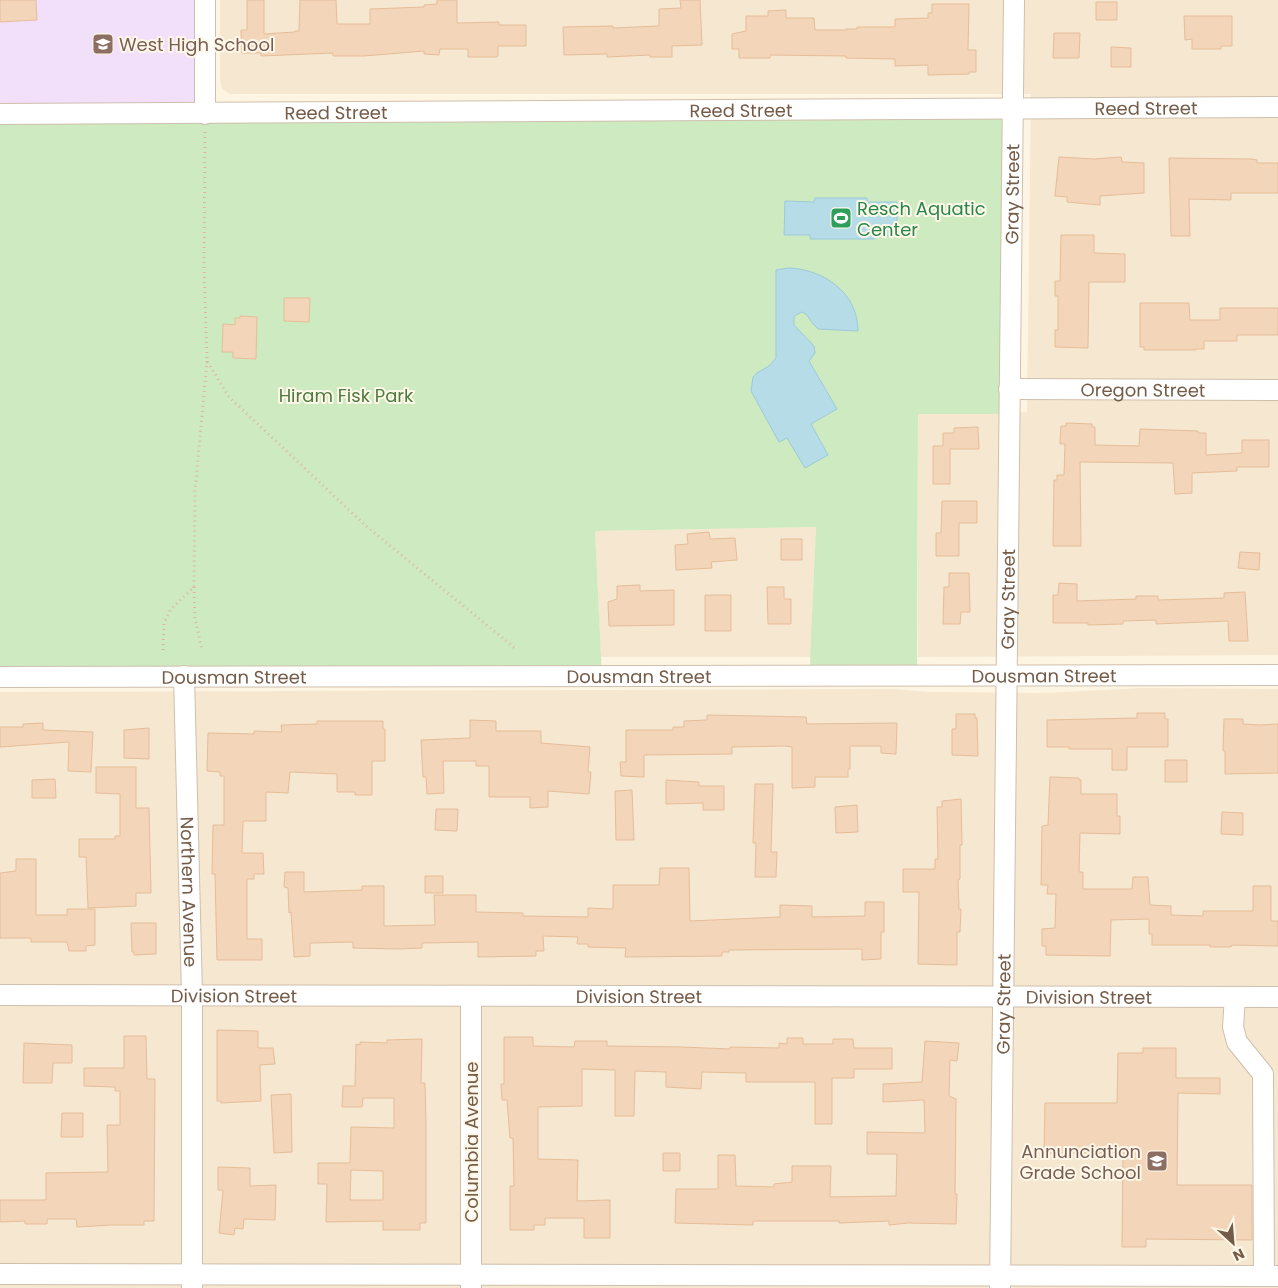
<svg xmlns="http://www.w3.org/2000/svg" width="1278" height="1288" viewBox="0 0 1278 1288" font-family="Poppins,sans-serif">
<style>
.residential{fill:#f5e7d0}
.education{fill:#f2dff9}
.green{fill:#ceeac0}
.water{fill:#b6dce7;stroke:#9ccad9}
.building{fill:#f3d5b9;stroke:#e6bd99;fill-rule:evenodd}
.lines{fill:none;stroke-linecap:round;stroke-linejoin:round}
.minor-casing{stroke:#d0bfac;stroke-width:22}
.path{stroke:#d8b89c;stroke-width:3;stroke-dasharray:1 4;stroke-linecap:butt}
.minor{stroke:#fff;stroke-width:20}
.labels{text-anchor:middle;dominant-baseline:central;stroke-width:4;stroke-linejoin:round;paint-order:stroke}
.education-label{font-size:18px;fill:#785e54;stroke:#fff8e9;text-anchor:start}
.street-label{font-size:18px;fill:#755c48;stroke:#fff8e9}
.leisure-label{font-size:18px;fill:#27864d;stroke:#fff8e9;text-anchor:start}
.park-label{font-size:18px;fill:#4c7b40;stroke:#fff8e9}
</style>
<rect width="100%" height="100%" fill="#fdf5e2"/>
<path class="residential" d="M220,0h1058v655l-360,2v-244l109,-1 4,-318h-801l-8,-5 -2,-10z
M816,527l-6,130h-209l-6,-126z
M1142,688l136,1v599h-1278v-596l895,-3 35,3 116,1z"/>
<path class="education" d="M0,0h205v114h-205z"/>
<path class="green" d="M1013,109l-5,305h-90l-1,263h-106l-1,-20 6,-130 -221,4 7,145 -602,1v-563z"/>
<path class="water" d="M815,198h52v4h30v34h-21l-1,3h-65v-4h-26l1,-34 29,1z
M788,268c36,1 70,25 70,63l-40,-2 -5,-5 -7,-10 -4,-2 -8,4v9l20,21 1,7 -6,8 28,48 -26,15 17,31 -23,13 -18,-30 -8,4 -28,-51 2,-14 4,-4 12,-7 7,-8v-88z"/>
<path class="building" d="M0,0h36l1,20 -37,2z
M247,0h17v34l31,-2v-1h4l1,-31h36l1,24h33v-15l54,-2v-2l13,-1v-4h20v23l42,-1v3h27v21h-28v10l-2,1h-28v-8h-28l-1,6 -15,-1v-3l-60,5h-31v-3l-72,3v-3h-19l-1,-23h6z
M680,0h20l2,45 -30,1v11h-22v-2l-43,2v-3l-43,1 -1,-28 50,-1v2l46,-2v-17l22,-1z
M1096,2h21v18h-21z
M932,4h37l-1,46h8v22h-7v2l-41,1v-10l-33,1v-7l-49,-1v-2l-76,-1v3h-31v-9h-7v-15l14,-3v-15h22v-5l18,-1v8h28l1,12h31v-1h11v-2h38v-8l33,-1v-5h4z
M1184,16h48v30h-11v3h-29v-10l-7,1z
M1054,33h26l-1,25h-26z
M1111,47l20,1v19h-20z
M1059,157l35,2 27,-2 1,5 22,1v30l-44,3v9l-33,-3v-5l-12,-1z
M1169,158l81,1 7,1v3h21v30h-47v7l-42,-1 1,37h-19z
M1061,235h33v18l31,1v28h-36l-1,66 -33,-1v-17h3v-34h-3v-15h5z
M284,298h26l-1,24 -25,-1z
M1140,303h49l1,17h30v-12h58v27h-41v6h-33v8h-8v1h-52v-3h-4z
M240,316l17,1 -1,42 -23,-1v-6h-11l1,-28 12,1v-7h5z
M1066,423l26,1v3h3v18l44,1 1,-17 58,2v2h8v22l36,-2v-13h27v27h-32v4l-45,2v20l-17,1 -2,-31 -93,-1 1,84h-28l1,-66h3v-5h7l1,-31h-5l1,-18h5z
M978,427l1,22h-29v35h-17v-38h10v-13h11v-5z
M942,501h35v22h-18v33h-23v-23h5z
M709,532l1,7 25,-1 2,22 -26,2 1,6 -36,2 -1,-25 13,-1 -1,-10z
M781,539h21v21h-21z
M1240,552l20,1 -1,17 -21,-2z
M949,573h20l1,39h-9l-1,12h-17l1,-37h5z
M1059,583l18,1v17l59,-2v-3h22v4l66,-2v-5l21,-1 3,49h-19l-1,-20 -72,3v-4l-33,1v3l-35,1v-2h-35v-28h5z
M640,585v6l34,-1v35l-65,1 -1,-24 9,-3v-13z
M767,587h17v12h7v25h-23z
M705,595h26v36h-26z
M1137,713h28v6h3v28h-41v23h-15v-21h-43v-2h-22v-27l90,-2z
M956,714h19v4h2l1,38 -26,-1v-26h4z
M707,715l99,2 1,7 90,-1 -1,31 -15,-1v-7h-31v23h-2v8h-33v10l-23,1v-41l-7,-1 -53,1v7l-88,1v22l-23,-1 -1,-14h6v-32h47v-3h11v-6l23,-1z
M1224,719h19v5l17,1 18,-1v49l-53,1v-23h-2z
M470,720l26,1v10h45v12l49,4 -2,25h3l-2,22 -41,-3v16l-18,1v-11h-41v-31h-13v-5h-33l1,32 -17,1 -1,-17h-3l-2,-37 49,-2z
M317,721h66v8h2v32h-13v34h-17v-3h-18v-18l-47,-2 -2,21 -22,-1v29h-23l-1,32h21l1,21h-10v5h-7v60h15v21h-45l-2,-86h-3l1,-49h11v-49h-4v-4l-13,-1 1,-38 46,1v-3l28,1 -1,-7 36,-1z
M43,723v7l50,2 -2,40 -23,-1 1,-29 -69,5v-20h23v-3z
M149,728v31l-25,-1v-28z
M1165,760h22v22h-22z
M96,767h40v41h13l2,85h-15v13l-48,2 -2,-51h-7v-18h36v-3h5v-42l-24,-1z
M1050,777l29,1v2h2v14h36v22h3v18l-40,-1 -1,39h4v17h49l1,-12h15l2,28 21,1v9l32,1v-5h50v-25h18v35h7v25l-46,-1 -1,2h-21v-2h-58v-11h-3v-15l-38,1 -1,36 -64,-1v-9h-4v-17l13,-1 1,-34h-9l1,-9h-7l1,-59 6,-1z
M55,779l1,19h-24v-18z
M666,780l33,2v4h25v24h-21v-7l-37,1z
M755,784h18l-2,68h6l-1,25h-21l1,-34h-3z
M632,790l2,50h-18l-1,-49z
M961,799l1,46h-2v34l-2,1 1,29h2l-1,23h-3v33l-39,-1 1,-72h-16v-23h32v-10h3l-1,-52h5v-6z
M857,805l1,27 -22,1 -1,-26z
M436,809h22l-1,22 -22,-1z
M1222,812l21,1v22l-22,-1z
M16,859h20v56h31v-6h28v36l-9,1v5h-17l-2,-9h-36v-4h-31v-65l16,-2z
M660,868h29l1,53 90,-4v-12l32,1v11l53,-1v-14h19v30h-3v27l-19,1v-11l-133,1v2h-7v4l-97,1 1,-9 -38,-1v-3h-11l1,-7 -35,-1 1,15h-8v5l-58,1v-15l-56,1v5l-23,1 -46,-1v-6l-43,1v13l-16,1 -3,-45 -2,1 -1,-25 -4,-1 1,-15h19v20l58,-2v-4h22v40l51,-1 -1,-30h42v17l47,1v3l65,1v-9l25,1v-24h46z
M425,876h18v17h-18z
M131,923h25v31l-22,1v-3h-2z
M217,1030l41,1v17h15l2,16 -15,1 1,36 -40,2v-2h-4z
M124,1036h22l1,43h8l-1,142h-10v4h-33l-34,2 -1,-8h-29v5h-22v-3l-25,1v-22h46v-27l62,-1 -1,-47h13v-34h-5v-4l-31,-1v-18h40z
M504,1037h29v9l41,1 1,-6h32v5l75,1 48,2v-2l49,1v-5l8,1v-6h16v6h30v-5h20l1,9h38v21h-38v9h-22v46h-17v-42h-69v-9l-44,-1 -1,17 -35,-2v-15l-31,-1 -1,45h-19v-46l-33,-1v37l-44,1v52l40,1 -1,41 33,-1v38h-26v-20h-39v7h-11v5h-24v-44h4l-1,-48h-3l-3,-38h-5l-1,-16h3z
M422,1039l-1,44h4l1,40v100h-6v7h-37v-9l-57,1 1,-38h-9v-21h32l1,-36 43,1v-30h-31l-1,9h-20l1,-21h12l1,-42 4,1v-3l27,1v-3zM351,1170l32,1v29h-33z
M925,1041l34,2 -2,18 -7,-1 -1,36 7,3 -1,95h2l-1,30 -48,-1 -19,2v-4l-50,2v-2h-86v4l-78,-2 1,-34h42v-34h17l1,31 38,1v-3l18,-2v-16h39l-1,31 66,-1 1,-42h-30v-22l58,1 -1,-33 -41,2v-18l39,-2z
M24,1043l48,2v18h-19l-1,20h-29z
M1143,1048h33v30h44v16l-42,-1 -1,92h75v55l-106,-1v8h-24l1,-94h-79l1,-50h72l1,-50h25z
M291,1094l1,58 -18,1 -3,-58z
M62,1113h21v24h-22z
M663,1153h17v18h-17z
M218,1167l32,1v18l26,-1 -1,35 -31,-1 -1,10 -8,-1 -1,7 -15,-2 4,-43h-5z"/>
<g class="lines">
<g class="minor-casing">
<g id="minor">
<path id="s1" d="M0,114l1278,-7"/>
<path d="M205,114v-114"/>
<path id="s2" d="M1009,389l269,1"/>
<path id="s3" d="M184,676l8,319v292"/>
<path id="s4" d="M0,677l1278,-2"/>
<path id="s5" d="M0,995l1278,2"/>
<path d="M471,996v292"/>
<path d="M1235,997l-2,30 4,15 26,32 1,202"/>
<path d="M0,1274l1278,2"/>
<path id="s6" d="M1000,1288l14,-1288"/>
</g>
</g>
<path class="path" d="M205,132l-1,133 3,96 22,36 137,129 150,123
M194,587l1,31 7,32
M163,650l1,-27 7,-14 23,-22 1,-96 12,-130"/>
<use href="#minor" class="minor"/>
</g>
<defs>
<g id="school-square" transform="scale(1.125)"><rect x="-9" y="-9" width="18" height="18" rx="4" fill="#8d6e63" stroke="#fff8e9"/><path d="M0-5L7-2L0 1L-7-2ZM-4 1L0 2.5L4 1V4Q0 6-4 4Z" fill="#fff"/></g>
<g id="stadium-square" transform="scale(1.125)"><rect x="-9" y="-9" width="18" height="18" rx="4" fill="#2e9e5b" stroke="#fff8e9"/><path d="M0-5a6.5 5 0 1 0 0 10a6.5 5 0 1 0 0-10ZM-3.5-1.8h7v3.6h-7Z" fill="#fff"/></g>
</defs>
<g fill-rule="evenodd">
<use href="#school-square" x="103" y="44"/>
<use href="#stadium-square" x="841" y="218"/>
<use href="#school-square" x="1157" y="1161"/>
</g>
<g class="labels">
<g class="education-label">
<text x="119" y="44">West High School</text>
<text x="1141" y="1151" text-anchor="end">Annunciation<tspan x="1141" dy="21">Grade School</tspan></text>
</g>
<g class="street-label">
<text stroke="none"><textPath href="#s1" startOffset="1146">Reed Street</textPath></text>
<text stroke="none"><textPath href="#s1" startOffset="741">Reed Street</textPath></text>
<text stroke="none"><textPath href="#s1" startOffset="336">Reed Street</textPath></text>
<text stroke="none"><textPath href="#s6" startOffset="1094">Gray Street</textPath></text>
<text stroke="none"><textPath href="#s2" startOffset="134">Oregon Street</textPath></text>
<text stroke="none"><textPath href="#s6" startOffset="689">Gray Street</textPath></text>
<text stroke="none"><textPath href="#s4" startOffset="234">Dousman Street</textPath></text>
<text stroke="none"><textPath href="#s4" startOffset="639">Dousman Street</textPath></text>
<text stroke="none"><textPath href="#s4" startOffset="1044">Dousman Street</textPath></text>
<text stroke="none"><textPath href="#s3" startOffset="216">Northern Avenue</textPath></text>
<text stroke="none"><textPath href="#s5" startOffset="234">Division Street</textPath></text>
<text stroke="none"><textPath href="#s5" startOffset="639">Division Street</textPath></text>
<text stroke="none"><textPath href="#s5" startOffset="1089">Division Street</textPath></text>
<text stroke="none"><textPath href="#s6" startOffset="284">Gray Street</textPath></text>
<text transform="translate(471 1142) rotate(-90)">Columbia Avenue</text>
</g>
<g class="leisure-label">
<text x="857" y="208">Resch Aquatic<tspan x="857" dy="21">Center</tspan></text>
</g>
<g class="park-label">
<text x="346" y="395">Hiram Fisk Park</text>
</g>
</g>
<g transform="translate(1233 1243) rotate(154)" stroke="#fff8e9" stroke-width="4" paint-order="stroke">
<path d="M0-4L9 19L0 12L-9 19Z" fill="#755c48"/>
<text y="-8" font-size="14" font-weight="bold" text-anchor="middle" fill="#755c48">N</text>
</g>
</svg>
